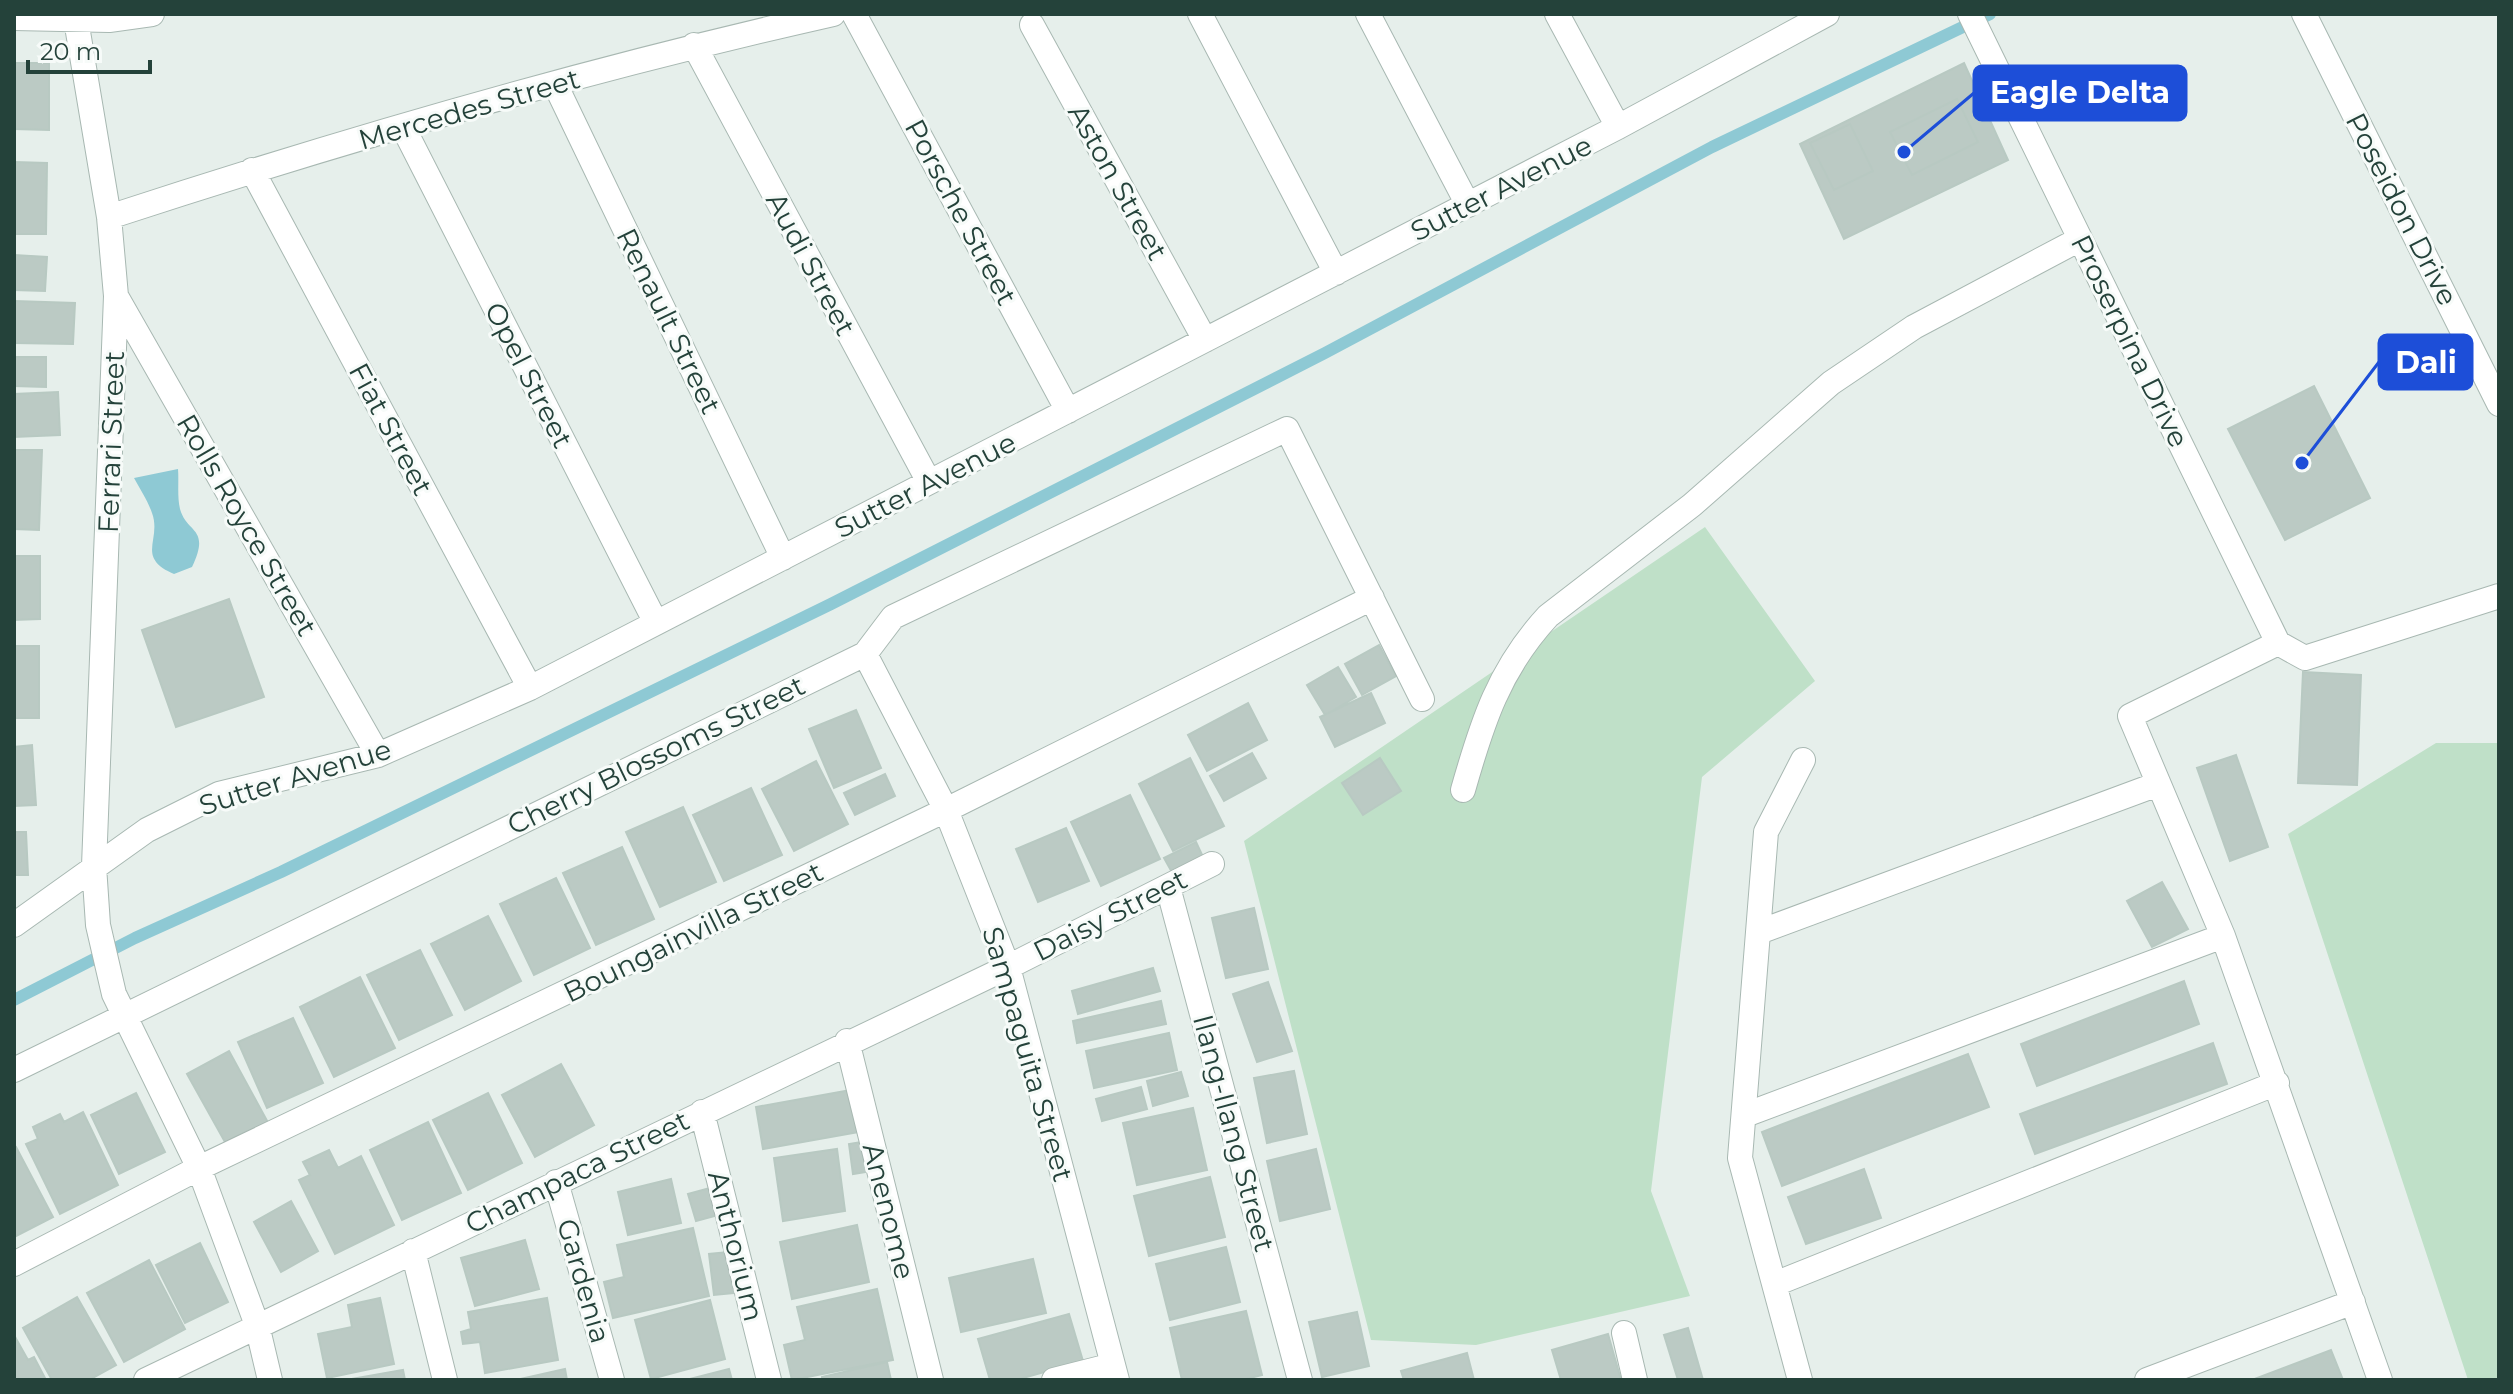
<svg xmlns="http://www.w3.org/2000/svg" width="2513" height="1394" viewBox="0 0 2513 1394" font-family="Montserrat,sans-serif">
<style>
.green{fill:#bfe0c8}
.water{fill:#8ec9d4}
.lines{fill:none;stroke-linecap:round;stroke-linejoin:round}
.stream{stroke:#8ec9d4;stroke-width:12}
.building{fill:#bbcac4;stroke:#b8c9c2;stroke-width:2}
.minor-casing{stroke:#a8b8b2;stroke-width:26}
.minor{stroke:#fff;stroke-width:24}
.labels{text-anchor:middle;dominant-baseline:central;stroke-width:6;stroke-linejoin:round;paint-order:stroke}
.street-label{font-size:28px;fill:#24423a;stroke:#f7fbf9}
.leader{fill:none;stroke:#1d4ed8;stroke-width:3}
.callout-dot{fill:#1d4ed8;stroke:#f7fbf9;stroke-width:3}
.callout{fill:#1d4ed8;stroke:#1d4ed8;stroke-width:3}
.callout-label{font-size:30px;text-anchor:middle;font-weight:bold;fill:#fff}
</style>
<rect width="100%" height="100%" fill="#e6efeb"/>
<path class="green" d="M1705,527l110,154 -113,96 -51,414 39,105 -214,49 -105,-5 -127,-499z
M2436,743h63v637h-31l-180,-546z"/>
<path class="water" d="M178,469c1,12 -1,28 2,40 7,25 31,18 12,58l-18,7c-39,-17 -12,-34 -22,-61 -4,-12 -12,-24 -18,-35z"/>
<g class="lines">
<path class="stream" d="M14,1000l121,-62 146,-66 550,-268 494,-251 387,-206 278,-133"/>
</g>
<path class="building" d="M14,63h35v67l-35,-1z
M1964,63l44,97 -164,79 -44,-95z
M1957,99l21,43 -66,33 -22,-43z
M1850,124l23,47 -39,19 -24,-47z
M14,162l33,1 -1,71h-32z
M14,255l33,2 -2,34 -31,-1z
M14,301l61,2 -2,41 -59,-1z
M14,357h32v30l-32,-1z
M2314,386l56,112 -85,42 -57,-111z
M58,392l2,43 -46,2v-43z
M14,450h28l-3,80 -25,-1z
M14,556h26v63l-26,1z
M229,599l35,98 -88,30 -34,-97z
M1379,645l17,31 -34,19 -17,-31z
M14,646h25v72h-25z
M1338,667l18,30 -31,18 -18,-30z
M2303,672l58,3 -4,110 -59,-2z
M1371,693l14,30 -50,24 -15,-30z
M1248,703l19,37 -60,31 -19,-36z
M856,710l25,58 -47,20 -25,-59z
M32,745l4,60 -22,1v-59z
M1252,753l14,25 -42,23 -14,-25z
M2236,755l32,92 -38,14 -33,-93z
M1190,758l34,68 -51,25 -34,-67z
M1380,758l21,33 -38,24 -21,-32z
M816,761l32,63 -54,27 -32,-62z
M885,774l10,22 -40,19 -11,-22z
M751,788l31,67 -58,26 -31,-66z
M1130,795l30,64 -59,27 -30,-64z
M683,807l33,75 -56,25 -34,-75z
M1066,828l23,53 -51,21 -22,-53z
M14,832h12l2,43h-14z
M1196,842l8,17 -30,17 -10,-18z
M622,847l32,72 -58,26 -33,-72z
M556,878l34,70 -56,27 -34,-71z
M2162,882l26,47 -36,18 -25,-46z
M1254,908l14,61 -42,9 -14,-60z
M488,916l33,65 -56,29 -34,-66z
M420,950l32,65 -53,25 -32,-65z
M1153,968l7,23 -82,23 -6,-23z
M360,977l35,71 -61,29 -34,-70z
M2184,981l15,43 -162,62 -16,-42z
M1268,982l24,69 -35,11 -24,-68z
M1161,1001l5,23 -89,19 -4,-22z
M293,1018l30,65 -56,25 -29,-66z
M1169,1033l8,37 -83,18 -8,-37z
M2213,1043l14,41 -192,70 -15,-40z
M229,1051l42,77 -41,23 -43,-77z
M1968,1054l21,53 -207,79 -20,-54z
M561,1064l33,61 -59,32 -33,-62z
M1294,1071l13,63 -40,9 -13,-65z
M1181,1072l7,24 -35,10 -6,-25z
M1141,1087l6,22 -45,12 -6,-22z
M851,1090l8,42 -96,17 -7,-42z
M136,1093l29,59 -46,22 -28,-59z
M488,1093l34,70 -54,27 -35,-70z
M1193,1108l14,62 -70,15 -14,-62z
M83,1112l35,73 -58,29 -34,-70 12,-5 -5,-12 27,-13 4,8z
M428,1122l33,71 -59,27 -32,-70z
M862,1142l4,30 -13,2 -4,-30z
M16,1147l37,70 -39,20v-89z
M837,1149l8,62 -62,10 -9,-63z
M1316,1149l14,60 -50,12 -13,-60z
M329,1150l9,18 23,-12 33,69 -59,29 -36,-74 11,-5 -7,-13z
M1864,1169l17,49 -75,26 -18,-47z
M1210,1177l15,60 -76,19 -15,-60z
M671,1179l10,44 -53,12 -10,-43z
M710,1188l8,27 -22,6 -8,-27z
M291,1201l27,50 -37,21 -27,-50z
M857,1225l12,57 -77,17 -12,-57z
M693,1228l16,68 -96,22 -9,-36 20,-5 -7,-32z
M525,1240l14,49 -64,17 -14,-48z
M200,1243l28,59 -43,21 -29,-58z
M1226,1247l14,55 -70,18 -14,-56z
M728,1252l5,41 -19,2 -5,-41z
M1033,1259l13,54 -85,19 -12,-54z
M149,1260l36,69 -61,33 -37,-69z
M877,1289l16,71 -101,20 -8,-35 21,-5 -8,-33z
M77,1297l39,68 -27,15h-37l-29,-52z
M380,1298l14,66 -67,14 -9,-44 34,-7 -4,-22z
M547,1298l11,62 -73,13 -5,-31 -17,2 -2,-12 10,-3 -3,-17z
M710,1300l15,59 -74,20 -16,-59z
M1246,1311l16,64 -20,5h-60l-12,-52z
M1357,1312l12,54 -47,11 -13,-55z
M1069,1314l14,47 -67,19h-26l-12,-41z
M1688,1328l15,52h-25l-14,-45z
M1608,1334l13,46h-60l-9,-30z
M14,1335l14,25 6,-3 12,23h-32z
M2331,1350l12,30h-91z
M1467,1353l7,27h-70l-3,-9z
M887,1362l4,18h-69v-3z
M565,1369l2,11h-51z
M729,1369l3,11h-46z
M403,1370l2,10h-59z"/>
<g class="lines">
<g class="minor-casing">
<path id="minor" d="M75,14l34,203 7,79 -22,570 4,59 16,69 85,174 58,157 13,55
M854,14l214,397
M1200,14l136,259
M1368,14l100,191
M1557,14l61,113
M1970,14l308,629
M2304,14l195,390
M14,18l95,2 43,-6
M1032,25l173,315
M694,45l235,437
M555,84l228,474
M403,127l253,496
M252,170l278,518
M109,217c238,-78 480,-148 724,-203
M116,296l262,459
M2278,643l-148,73 93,220 157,444
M2278,643l27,15 194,-62
M865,654l81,156 62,157 109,413
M1463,790c19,-67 36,-121 85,-174l144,-111 139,-122 83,-56 166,-88
M1168,887l132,493
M14,925l133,-95 72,-36 159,-39 152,-67 1088,-561 209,-113
M1759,932l399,-148
M847,1041l84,339
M14,1070l851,-416 28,-37 394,-188 135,270
M702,1112l67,268
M1745,1115l478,-179
M556,1182l56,198
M413,1251l32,129
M14,1264l185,-96 747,-358 426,-212
M1775,1284l502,-201
M1624,1333l11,47
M146,1380l862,-413 204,-103
M1054,1380l59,-15
M1800,1380l-60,-222 26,-326 37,-72
M2147,1380l206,-78"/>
</g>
<use href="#minor" class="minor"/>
</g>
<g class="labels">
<g class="street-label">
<text transform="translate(469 109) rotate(-16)">Mercedes Street</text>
<text transform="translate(1118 182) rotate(61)">Aston Street</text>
<text transform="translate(1501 188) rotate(-27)">Sutter Avenue</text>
<text transform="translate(2402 209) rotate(63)">Poseidon Drive</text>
<text transform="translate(961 212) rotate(62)">Porsche Street</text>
<text transform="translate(811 264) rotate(62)">Audi Street</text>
<text transform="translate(669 321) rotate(64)">Renault Street</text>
<text transform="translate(2130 341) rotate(64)">Proserpina Drive</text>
<text transform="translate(529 375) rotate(63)">Opel Street</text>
<text transform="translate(391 429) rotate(62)">Fiat Street</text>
<text transform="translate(111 442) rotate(-88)">Ferrari Street</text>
<text transform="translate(925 485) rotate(-27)">Sutter Avenue</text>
<text transform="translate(247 525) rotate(60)">Rolls Royce Street</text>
<text transform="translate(656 755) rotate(-26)">Cherry Blossoms Street</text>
<text transform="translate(295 777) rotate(-17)">Sutter Avenue</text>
<text transform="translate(1110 915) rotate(-27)">Daisy Street</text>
<text transform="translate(693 932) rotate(-26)">Boungainvilla Street</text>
<text transform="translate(1028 1054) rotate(74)">Sampaguita Street</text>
<text transform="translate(1234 1133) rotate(75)">Ilang-Ilang Street</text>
<text transform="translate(577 1172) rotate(-26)">Champaca Street</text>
<text transform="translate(889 1211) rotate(76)">Anenome</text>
<text transform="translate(736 1246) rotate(76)">Anthorium</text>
<text transform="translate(584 1281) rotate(74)">Gardenia</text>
</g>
</g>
<path class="leader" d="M1904 152L1974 93M2302 463L2379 362"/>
<g class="callout-dot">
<circle cx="1904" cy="152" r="8"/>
<circle cx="2302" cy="463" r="8"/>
</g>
<g class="callout">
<rect x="1974" y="66" width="212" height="54" rx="8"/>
<rect x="2379" y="335" width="93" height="54" rx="8"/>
</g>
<g class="callout-label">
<text x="2080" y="103">Eagle Delta</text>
<text x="2426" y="373">Dali</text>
</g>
<rect width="2513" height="1394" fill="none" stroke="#24423a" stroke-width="32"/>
<path d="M28 60v12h122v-12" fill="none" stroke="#24423a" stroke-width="4"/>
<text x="40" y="60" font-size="24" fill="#24423a" stroke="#f7fbf9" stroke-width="6" paint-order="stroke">20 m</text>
</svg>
